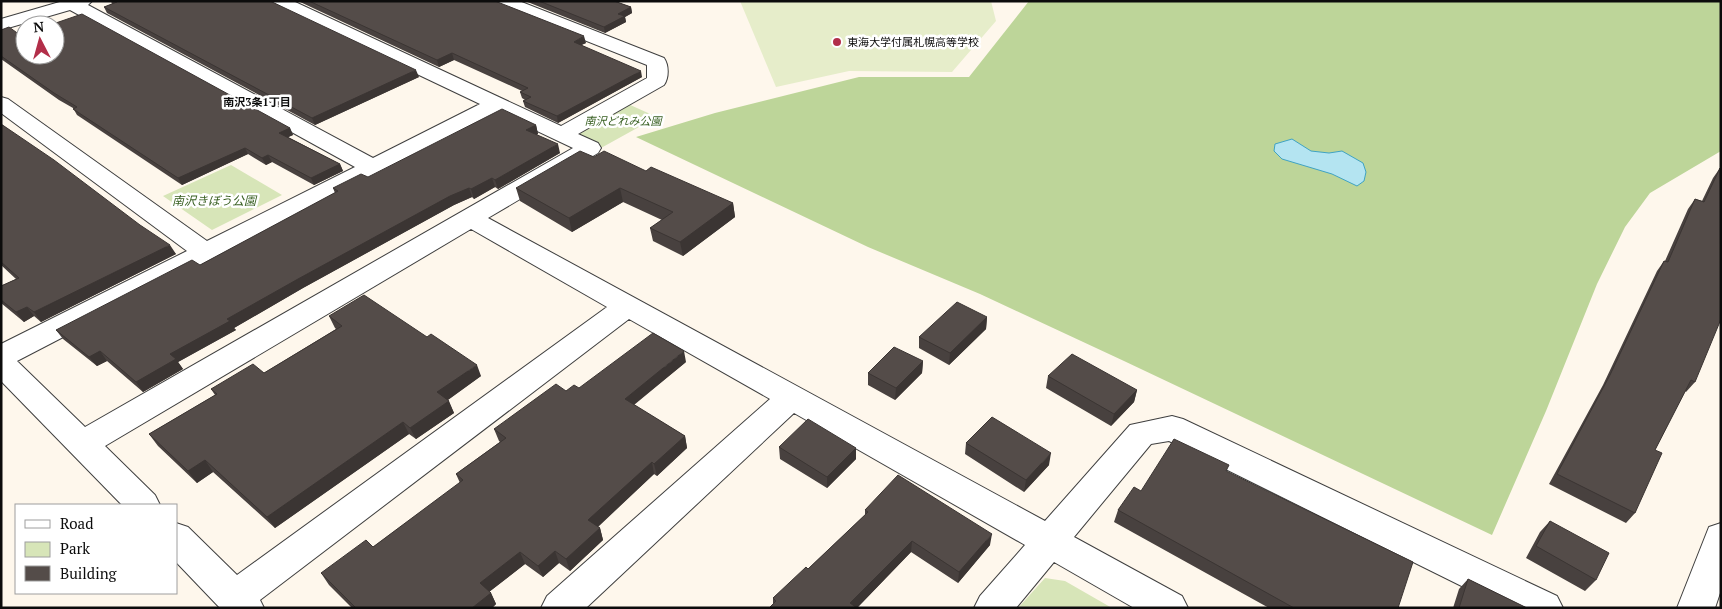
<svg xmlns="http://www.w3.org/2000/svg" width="1722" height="609" viewBox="0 0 1722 609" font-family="'PT Serif','Noto Sans JP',serif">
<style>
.green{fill:#d7e5b8}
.forest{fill:#bdd599}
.pitch{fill:#e6edca}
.water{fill:#b4e4f1;stroke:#40a3c3}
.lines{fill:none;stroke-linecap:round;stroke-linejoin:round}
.minor-casing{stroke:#3f3f3f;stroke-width:2}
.minor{fill:#fff;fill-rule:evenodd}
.wall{fill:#48413f}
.shaded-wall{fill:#3b3533}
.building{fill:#544c49;stroke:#3b3533}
.poi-dot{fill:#b22e49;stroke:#fff;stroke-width:2}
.labels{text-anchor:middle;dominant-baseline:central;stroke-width:5;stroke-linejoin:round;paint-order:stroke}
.far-poi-label{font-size:11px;fill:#0c0c0c;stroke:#fff;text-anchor:start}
.far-neighbourhood-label{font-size:11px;font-weight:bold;fill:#0c0c0c;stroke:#fff}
.far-park-label{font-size:11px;font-style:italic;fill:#375f21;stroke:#fff}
.park-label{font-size:12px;font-style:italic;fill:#375f21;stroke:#fff}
</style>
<rect width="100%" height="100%" fill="#fef7ec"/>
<path class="green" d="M628,104l29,13 -56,31 -26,-15z
M231,165l51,30 -70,35 -49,-34z
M1045,578l20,3 47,27h-94z"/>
<path class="forest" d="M1029,1h692v150l-71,42 -25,34 -28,57 -51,127 -54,124 -368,-174 -144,-67 -112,-47 -232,-110 79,-24 144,-36h110z"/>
<path class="pitch" d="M740,1h251l5,20 -44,51 -103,-1 -73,16z"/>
<path class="water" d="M1292,139l19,12 18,2 13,-2 21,12 3,9 -2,9 -7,5 -25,-12 -50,-15 -8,-8 1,-7z"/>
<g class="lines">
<g class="minor-casing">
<path id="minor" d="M63,1h29l-4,4 285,153 107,-54 -208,-99 -3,-4h24l268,125 86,-48v-13l-151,-60 -3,-4h26l145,57c5,7 5,20 0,27l-86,49 20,9 3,5 -3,5 -110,65 557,303 85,-96 42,-9 11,3 374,177 6,12h-57l-337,-167 -18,3 -77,93 108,59 6,12h-54l-80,-46 -38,46h-42l6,-12 45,-51 -231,-132 -208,195h-45l6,-12 223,-197 -141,-80 -369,281 4,8h-44l-44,-46v-39l12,4 49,48 370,-268 -136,-78 -366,217 50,49 5,10h-38l-121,-124v-37l186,-93 -186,-138v-16l7,2 199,142 148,-74 -285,-157 -69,20v-11zM497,112l76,36 -488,279 -68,-66z
M1721,523v67l-6,18h-38l32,-81z"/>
</g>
<use href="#minor" class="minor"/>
</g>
<path class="wall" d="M111,1h159l149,76 -104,48 -208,-112 -3,-6 8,-3z
M298,1h197l91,42 -5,2 61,32 -84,46 -33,-16 -2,-6 2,-1 -3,-2 -2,-6 2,-1 -68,-31 -15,7z
M525,1h89l17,6 1,6 -7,4 1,5 -21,11z
M1,30l19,5 270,93 3,7 -5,2 52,27 3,7 -29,14 -42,-23 -6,3 -18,-11 -66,31 -105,-70 -4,-7 -14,-8 -58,-41z
M1,124l175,130 -135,68 -7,-6 -10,6 -23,-19v-17l15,-7 -15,-14z
M536,125l2,9 -2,1 24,18 -62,36 -3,-2 -21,12 -2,-2 -18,8 -151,83 -69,40 2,2 -58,32 5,7 -40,23 -36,-31 -10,5 -34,-27 -7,-9 144,-65 135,-72 -2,-5z
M1720,168l-25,214 -9,10 -1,-1 -30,59 -20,63 -9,10 -77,-39 54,-99 54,-114 7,-10h1l23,-52 7,-10 7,2 11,-23z
M646,171l87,32 2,14 -52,39 -30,-15 -3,-13 12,-8 -39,-18 -51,30 -52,-31 -4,-13z
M329,316l152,60 -33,24 6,13 -38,26 -7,-5 -134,94 -62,-56 -16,11 -39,-37 -9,-12 66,-39 -4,-6 53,-16 72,-44 -1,-1z
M987,317l-1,12 -37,36 -30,-17v-11z
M923,361l-1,12 -27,27 -27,-15v-12z
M686,362l-52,43 51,31 2,12 -30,28 -3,-2 -56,53 2,1 3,12 -33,31 -11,-8 -16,14 -18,-13 -36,28 2,1 5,11 -4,4h-140l-23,-23 -8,-12 52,-26 87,-64 -4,-9 44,-32 -1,-1 -5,-12 72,-38 13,-3z
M1048,376l89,14 -3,12 -23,24 -65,-38z
M966,443l83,22 -25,27 -59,-38z
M779,447l77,1v11l-29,29 -47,-29z
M1227,472l171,136h-129l-155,-86 4,-12 23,-19z
M865,510l125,35 -32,38 -47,-31 -54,56 -84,-4v-6l35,-29 57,-54z
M1550,521l46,59 -11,11 -59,-33 14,-26z
M1468,579l59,29h-74l6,-19z"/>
<path class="shaded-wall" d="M631,7l1,6 -7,4 1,5 -21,11 -1,-6 14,-13z
M584,36l2,7 -11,5 -1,-6z
M452,53l2,7 -15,7 -2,-7z
M416,70l3,7 -104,48 -3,-7z
M641,71l1,6 -84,46 -1,-7z
M536,125l2,9 -10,5 -2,-9z
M290,128l3,7 -11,5 -3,-7z
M558,144l2,9 -62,36 -3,-9z
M245,148l3,6 -66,31 -4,-7z
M268,155l4,7 -6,3 -4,-7z
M340,164l3,7 -29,14 -3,-7z
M492,178l3,9 -21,12 -3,-10z
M469,188l3,9 -18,8 -151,83 -69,40 2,2 -58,32 5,7 -40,23 -7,-10 34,-28 57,-35 71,-40 152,-83z
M620,188l3,14 -51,30 -3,-14z
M733,203l2,14 -52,39 -3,-14z
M170,245l6,9 -135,68 -7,-10z
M27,307l7,9 -10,6 -8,-10z
M987,317l-1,12 -37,36 1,-12z
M100,351l7,10 -10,5 -8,-9z
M684,351l2,11 -59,48 -2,-11z
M923,361l-1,12 -27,27 1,-12z
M477,365l4,11 -39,28 -5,-12z
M1137,390l-3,12 -23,24 3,-12z
M449,401l5,12 -38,26 -6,-11z
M403,422l6,12 -134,94 -8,-11z
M685,436l2,12 -30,28 -3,-12z
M856,448v11l-29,29v-11z
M1051,453l-2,12 -25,27 2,-12z
M205,460l8,12 -16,11 -9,-12z
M652,462l2,12 -62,58 -4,-12z
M600,528l3,12 -33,31 -4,-12z
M992,534l-2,11 -32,38 1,-11z
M912,541l-1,11 -54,56 -7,-5z
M555,551l4,12 -16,14 -5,-11z
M520,552l5,12 -40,31 -5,-12z
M491,593l5,11 -4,4h-20z"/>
<path class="building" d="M115,1h155l146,69 -104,48 -208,-111 13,-5z
M309,1h186l89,35 -10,6 67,29 -84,45 -34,-15 8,-4 -11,-5 8,-4 -76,-35 -15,7z
M539,1h75l17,6 -13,7 7,2 -21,11z
M82,14l208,114 -11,5 61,31 -29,14 -43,-23 -6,3 -17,-10 -67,30 -105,-69 4,-2 -23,-14 -53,-37v-26l8,-3 11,8 5,-2v22h30v-30h-5z
M502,109l34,16 -10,5 32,14 -63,36 -3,-2 -21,11 -2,-1 -19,8 -152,83 -71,40 3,2 -60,33 6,5 -40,23 -36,-31 -11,6 -33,-27 136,-70 8,5 138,-74 -5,-3 28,-14 7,3z
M1,124l53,36 86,65 30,20 -136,67 -7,-5 -11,5 -15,-12v-14l18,-8 -18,-16z
M580,151l14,6 10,-6 42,20 5,-4 82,36 -53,39 -30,-14 23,-16 -53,-24 -51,30 -53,-30z
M1720,168l1,151 -26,63 -4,-2 -36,70 7,3 -27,60 -78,-39 53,-99 54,-114 4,1 27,-63 9,3z
M364,295l63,42 4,-3 46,31 -40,27 12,9 -39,27 -7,-6 -136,95 -62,-57 -17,11 -39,-37 68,-40 -6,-5 42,-25 11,9 78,-47 -13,-10z
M957,302l30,15 -37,36 -31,-16z
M653,333l31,18 -59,48 60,37 -31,28 -2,-2 -64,58 12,8 -34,31 -11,-8 -17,15 -18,-14 -40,31 11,10 -19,15h-116l-35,-35 45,-33 7,7 90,-67 -7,-6 50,-36 -12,-9 62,-45 10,7 8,-6 5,3z
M894,347l29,14 -27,27 -28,-15z
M1072,354l65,36 -23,24 -66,-38z
M992,417l59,36 -25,27 -60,-37z
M808,419l48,29 -29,29 -48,-30z
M1174,439l55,26 -3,6 187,91 -15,46h-104l-176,-98 16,-23 7,4z
M898,475l94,59 -33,38 -47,-31 -62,62 7,5h-88l7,-7 -3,-3 33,-31 2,2 60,-57 -3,-2z
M1550,521l59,32 -13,27 -60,-34z
M1468,579l59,29h-68z"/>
<circle class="poi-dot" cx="837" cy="42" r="5"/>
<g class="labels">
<g class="far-poi-label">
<text x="847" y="42">東海大学付属札幌高等学校</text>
</g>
<g class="far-neighbourhood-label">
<text x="257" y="102">南沢3条1丁目</text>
</g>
<g class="far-park-label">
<text x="623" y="121">南沢どれみ公園</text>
</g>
<g class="park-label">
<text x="214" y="200">南沢きぼう公園</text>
</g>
</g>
<rect width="1722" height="609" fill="none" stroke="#0c0c0c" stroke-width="5"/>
<rect x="15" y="504" width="162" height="90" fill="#ffffff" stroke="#9e9e9e"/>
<rect x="25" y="520" width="25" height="8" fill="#ffffff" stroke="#9e9e9e"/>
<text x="60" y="529" font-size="15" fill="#0c0c0c">Road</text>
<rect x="25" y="542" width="25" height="15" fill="#d7e5b8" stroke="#9e9e9e"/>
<text x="60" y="554" font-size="15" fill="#0c0c0c">Park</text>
<rect x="25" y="566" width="25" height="15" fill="#544c49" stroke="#9e9e9e"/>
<text x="60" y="579" font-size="15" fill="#0c0c0c">Building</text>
<g transform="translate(40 40) rotate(354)"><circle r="24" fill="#ffffff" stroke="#9e9e9e"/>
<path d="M0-4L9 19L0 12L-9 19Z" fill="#b22e49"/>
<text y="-8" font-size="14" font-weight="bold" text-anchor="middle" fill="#0c0c0c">N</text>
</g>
</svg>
